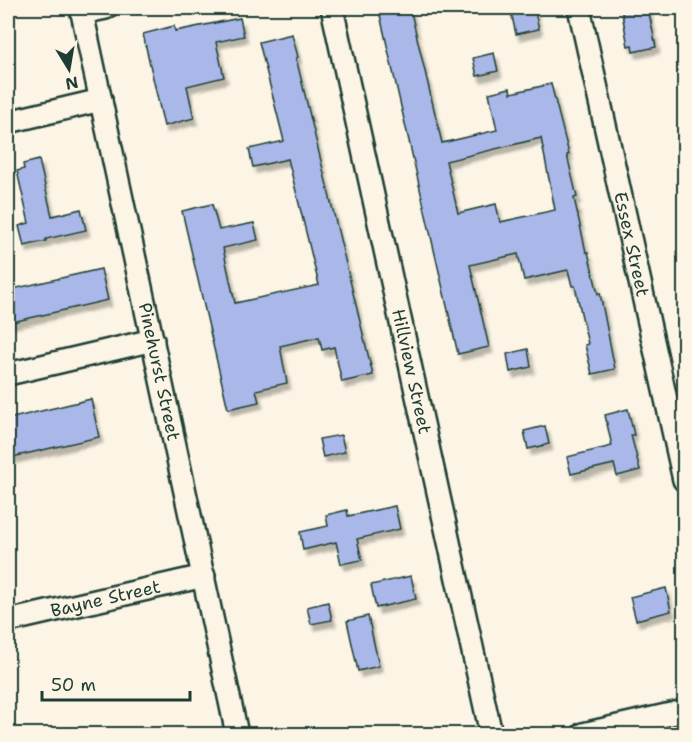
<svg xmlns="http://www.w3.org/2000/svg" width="692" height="742" viewBox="0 0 692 742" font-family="'Shantell Sans',sans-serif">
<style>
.building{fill:#a9b8e8;stroke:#1f3d34;stroke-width:1.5;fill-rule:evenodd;filter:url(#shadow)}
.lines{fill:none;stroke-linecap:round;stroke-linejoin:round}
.street-casing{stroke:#1f3d34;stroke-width:26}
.street{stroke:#fcf5e5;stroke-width:21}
.labels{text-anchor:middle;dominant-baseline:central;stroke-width:6;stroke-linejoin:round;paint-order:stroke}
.street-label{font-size:18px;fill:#1f3d34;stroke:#fcf5e5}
</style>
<defs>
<filter id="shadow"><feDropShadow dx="3.5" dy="6" stdDeviation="1.5" flood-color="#0004"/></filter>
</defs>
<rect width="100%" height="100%" fill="#fcf5e5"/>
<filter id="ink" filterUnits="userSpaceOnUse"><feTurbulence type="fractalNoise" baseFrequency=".0167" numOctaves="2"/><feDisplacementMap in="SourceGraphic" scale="12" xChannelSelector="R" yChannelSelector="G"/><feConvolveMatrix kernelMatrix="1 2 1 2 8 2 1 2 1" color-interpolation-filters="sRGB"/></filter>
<g filter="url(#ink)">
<path class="building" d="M410,8l32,135 55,-13 -8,-37 21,-5 1,5 40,-9 18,70 -2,1 10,42 -3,1 12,54h2l10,42 2,-1 15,76 -23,5 -7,-29 3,-1 -13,-58h-3l-4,-16 -44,10 -6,-26 -48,11 19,82 -31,7 -78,-339zM541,138l14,72 -55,12 -4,-18 -38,9 -12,-52z
M510,8h24l5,21 -23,5z
M621,8h27l8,39 -23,5 -1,-7 -4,1z
M240,18l4,18 -28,6 8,35 -37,9 7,32 -30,8 -21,-92 31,-8 1,5z
M292,34l6,23 -2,1 77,317 -31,7 -8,-35 -12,3 -3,-13 -39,9 7,37 -31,7 3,12 -31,7 -46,-198 30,-7 7,26 35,-7 4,17 -35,8 12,55 84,-18 -31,-126 -35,8 -4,-18 35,-8 -25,-99z
M494,53l4,18 -21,5 -4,-18z
M39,160l13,56 29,-7 5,21 -40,9v2l-22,5 -5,-20 10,-3 -12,-52 7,-2 -1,-5z
M101,269l7,31 -100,23v-33z
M528,349l3,18 -21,5 -3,-18z
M91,399l8,38 -91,21v-39z
M628,409l6,26h-3l9,35 -23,6 -3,-12 -43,10 -4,-17 45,-11 -7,-31z
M545,426l4,18 -21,5 -4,-18z
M341,435l4,17 -22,5 -4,-18z
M395,506l5,23 -43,10 5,21 -21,4 -5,-22 -33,8 -3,-18 28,-6 -2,-11 21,-5 1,6z
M411,576l5,23 -40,9 -5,-23z
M666,588l5,23 -35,9 -6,-23z
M328,602l4,18 -21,4 -4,-17z
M368,616l11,50 -21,5 -11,-50z"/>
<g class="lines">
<g class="street-casing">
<g id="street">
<path id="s1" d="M81,8l156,726"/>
<path id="s2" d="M332,8l159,726"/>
<path id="s3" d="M579,8l105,472"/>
<path d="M82,13l24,-5"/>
<path d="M8,122l93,-22"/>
<path d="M8,374l145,-34"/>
<path id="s4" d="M8,621l196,-45"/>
<path d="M583,734l101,-23"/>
</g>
</g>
<use href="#street" class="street"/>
</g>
</g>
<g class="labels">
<g class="street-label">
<text stroke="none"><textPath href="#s3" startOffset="242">Essex Street</textPath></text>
<text stroke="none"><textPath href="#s1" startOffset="372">Pinehurst Street</textPath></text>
<text stroke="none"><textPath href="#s2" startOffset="372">Hillview Street</textPath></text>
<text stroke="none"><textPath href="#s4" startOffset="100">Bayne Street</textPath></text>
</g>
</g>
<rect width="692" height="742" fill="none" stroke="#fcf5e5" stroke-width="30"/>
<rect x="15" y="15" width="662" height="712" fill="none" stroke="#1f3d34" stroke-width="2" filter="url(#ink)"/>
<g transform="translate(69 69) rotate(169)" stroke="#fcf5e5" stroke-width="4.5" paint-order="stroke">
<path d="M0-4.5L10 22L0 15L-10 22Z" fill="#1f3d34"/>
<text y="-9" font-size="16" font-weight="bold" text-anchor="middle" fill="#1f3d34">N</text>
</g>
<path d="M42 691v9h148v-9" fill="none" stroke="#1f3d34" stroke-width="3"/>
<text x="51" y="691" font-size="18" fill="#1f3d34" stroke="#fcf5e5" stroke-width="4.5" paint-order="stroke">50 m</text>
</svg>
